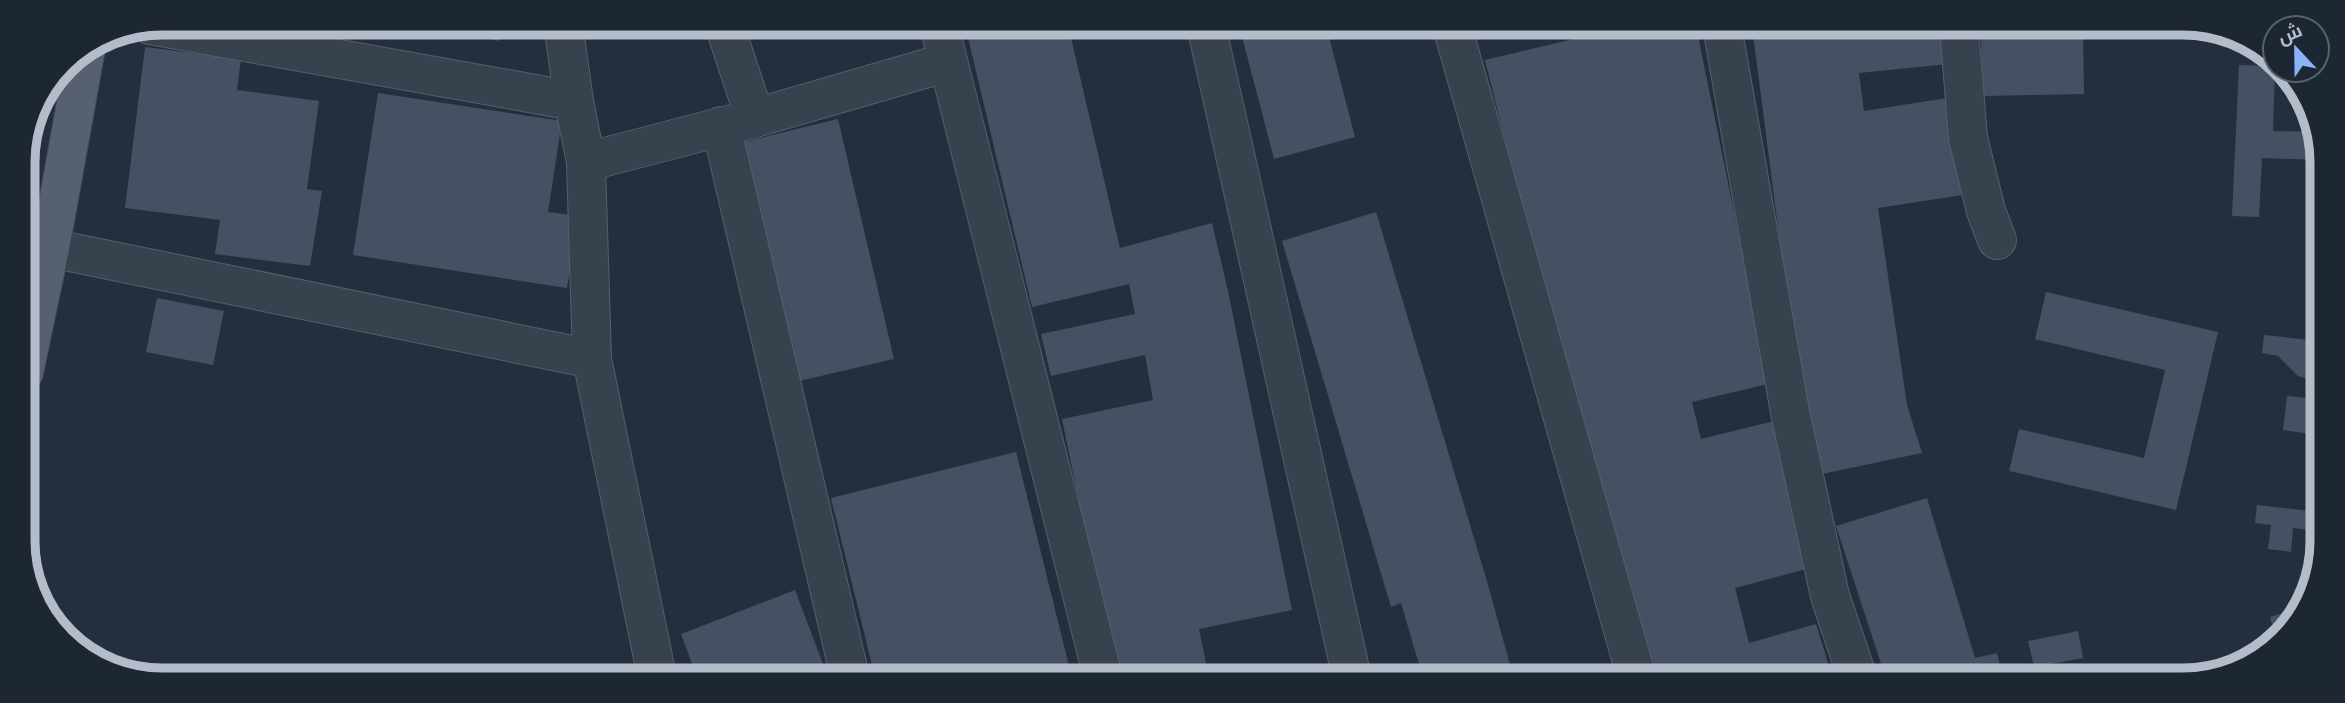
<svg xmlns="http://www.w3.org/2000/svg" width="2345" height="703" viewBox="0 0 2345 703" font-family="'Source Sans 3',Cairo,sans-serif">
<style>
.building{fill:#455162}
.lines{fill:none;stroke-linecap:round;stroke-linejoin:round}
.minor-casing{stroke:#565f6c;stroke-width:40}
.major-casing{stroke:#414a57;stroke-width:40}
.minor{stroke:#38414e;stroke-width:38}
.major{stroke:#56606e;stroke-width:38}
.rim{fill:none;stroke:#b4bcc9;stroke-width:9}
</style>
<rect width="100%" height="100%" fill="#242f3e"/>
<path class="building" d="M432,23l71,1 -5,17z
M965,25h103l52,223 92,-25 16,68 64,319 -93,19 10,49h-94l-53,-259 91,-19 -8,-45 -94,21 -10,-42 94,-20 -6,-30 -97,23z
M1239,25h87l29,112 -81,22z
M1629,26h67l56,274 20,83 -80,19 9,37 73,-18 14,73 18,75 -71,19 14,55 67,-19 17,55h-179l-140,-503 -29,-116z
M1752,26l192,1 4,37 -89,9 5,38 83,-13 15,97 -84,13 29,197 15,48 -105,22 -29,-170z
M1981,27h102l1,67 -102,2z
M145,47l96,12 -4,31 82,11 -12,88 15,2 -12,75 -95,-12 5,-34 -95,-12z
M2239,65l36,1 -2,65 45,1 2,3v25l-58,-2 -3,59 -27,-1z
M378,93l184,28 -14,91 31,4 -12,72 -214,-33z
M838,119l56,240 -95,22 -56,-239z
M1376,212l110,366 28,101 -91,-1 -22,-75 -10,4 -109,-366z
M2046,292l172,40 -42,178 -167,-39 10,-42 125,29 21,-88 -130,-31z
M157,298l67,13 -11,54 -67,-13z
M2264,335l55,6v41l-21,-6 -20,-20 -16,-3z
M2287,396l31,3v36l-35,-5z
M1016,452l56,226 -197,-1 -44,-179z
M1927,498l48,160 22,-5 6,27 -117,-1 -50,-153z
M2257,505l61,7v19l-25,-3 -2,24 -23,-3 3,-24 -16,-2z
M795,590l33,87h-155l21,-8 -13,-35z
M2296,609l-9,14 -11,16 -6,-22z
M2078,631l5,27 -49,9 -6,-26z"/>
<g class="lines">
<g class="minor-casing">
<path id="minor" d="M563,24l11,77 12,61 6,197 65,318
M724,24l31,94
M150,25l424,76
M939,25l164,653
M1206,25l146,653
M1452,26l185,653
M1722,26l68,386 40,184 28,83
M1959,27l9,111 18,73 11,29
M721,126l129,551
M586,162l169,-44 193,-56
M50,248l542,111"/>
</g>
<g class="major-casing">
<path id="major" d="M24,372l26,-124 36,-200"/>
</g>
<use href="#minor" class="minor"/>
<use href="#major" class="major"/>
</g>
<path d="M0 0H2345V703H0ZM162 35H2183A127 127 0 0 1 2310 162V541A127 127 0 0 1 2183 668H162A127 127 0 0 1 35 541V162A127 127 0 0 1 162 35Z" fill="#1d2633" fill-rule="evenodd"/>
<path class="rim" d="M162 35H2183A127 127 0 0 1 2310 162V541A127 127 0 0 1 2183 668H162A127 127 0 0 1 35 541V162A127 127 0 0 1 162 35Z"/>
<g transform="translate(2296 49) rotate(338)"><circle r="33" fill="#1d2633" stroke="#59626f" stroke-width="2"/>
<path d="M0-5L12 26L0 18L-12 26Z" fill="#8ab4f8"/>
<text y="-10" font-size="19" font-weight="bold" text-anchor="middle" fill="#b4bcc9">ش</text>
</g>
</svg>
